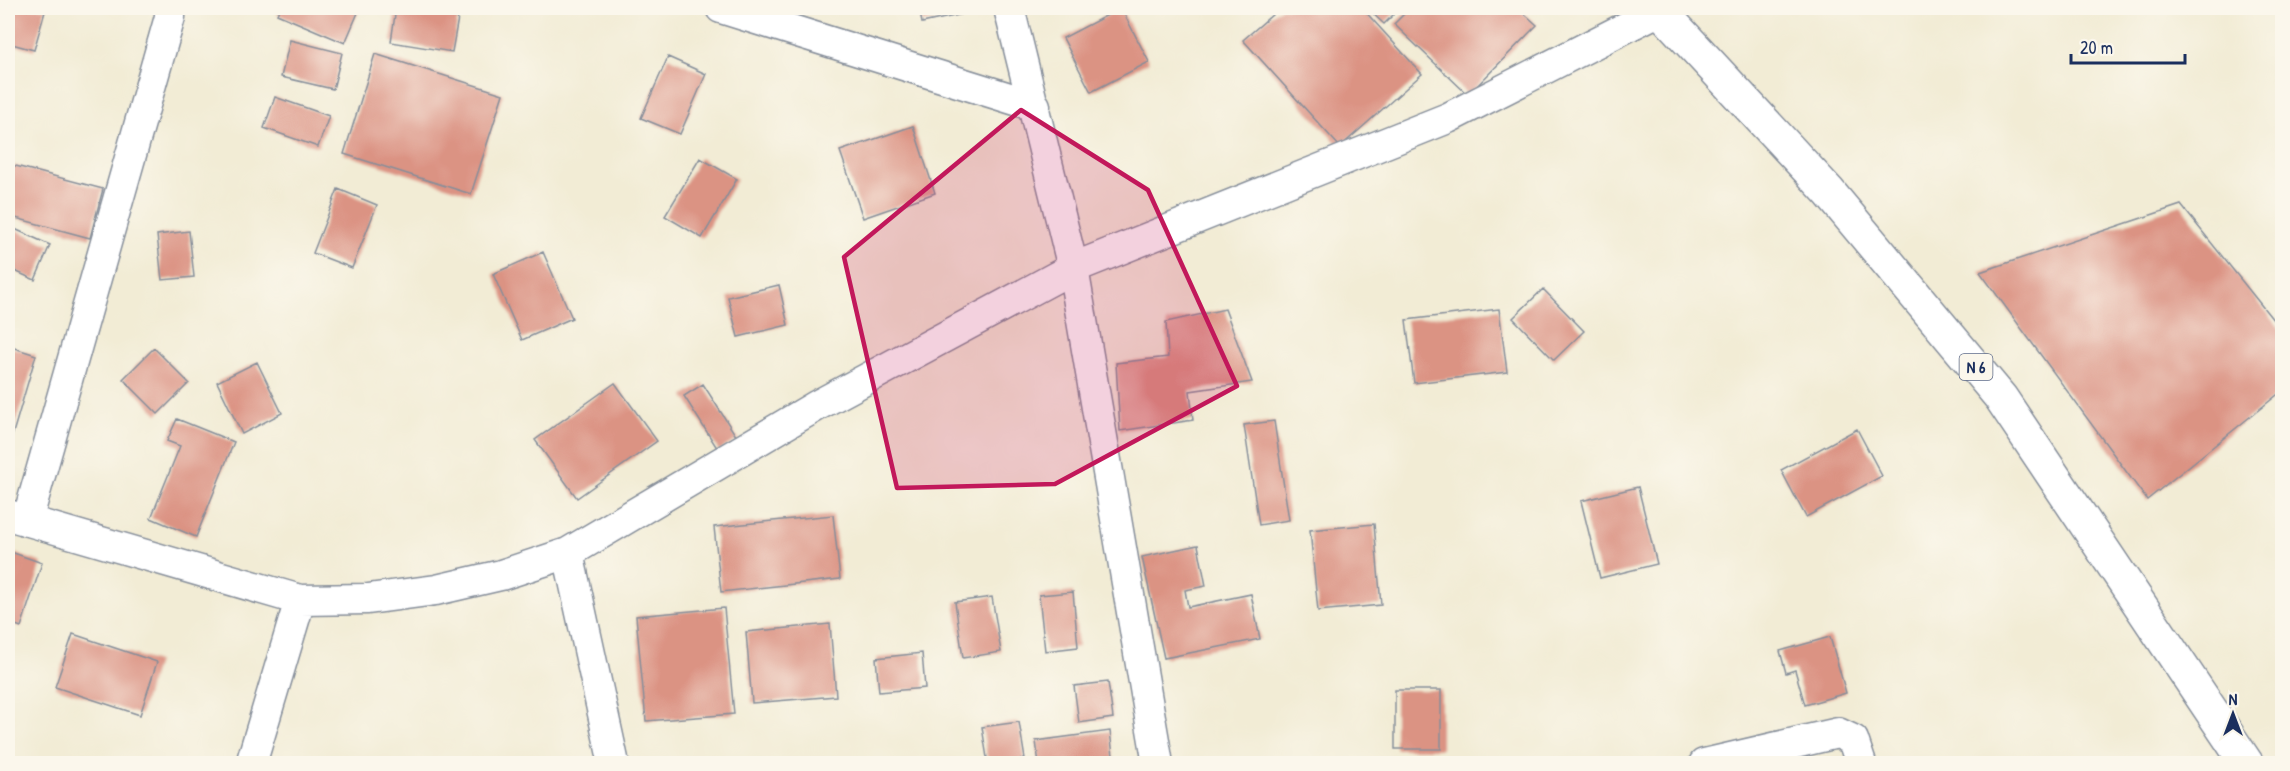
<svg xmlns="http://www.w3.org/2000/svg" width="2290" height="771" viewBox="0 0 2290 771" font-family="'Patrick Hand',sans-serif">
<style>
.building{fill:#db9383}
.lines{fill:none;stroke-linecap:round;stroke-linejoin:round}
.minor-casing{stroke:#868e9a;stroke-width:33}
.primary-casing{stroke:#868e9a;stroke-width:36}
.minor{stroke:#fff;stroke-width:30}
.primary{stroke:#fff;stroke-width:33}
.marked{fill:#c2185b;fill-opacity:0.2;stroke:#c2185b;stroke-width:4.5;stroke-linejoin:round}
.labels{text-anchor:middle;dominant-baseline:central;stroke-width:6;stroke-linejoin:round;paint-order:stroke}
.shield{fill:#fbf7ec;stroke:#5e6b89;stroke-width:1.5}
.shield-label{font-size:16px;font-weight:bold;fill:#1b2f5e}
</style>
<rect width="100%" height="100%" fill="#fbf7ec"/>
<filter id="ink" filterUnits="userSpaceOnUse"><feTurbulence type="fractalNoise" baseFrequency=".0167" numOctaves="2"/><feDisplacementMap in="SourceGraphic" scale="12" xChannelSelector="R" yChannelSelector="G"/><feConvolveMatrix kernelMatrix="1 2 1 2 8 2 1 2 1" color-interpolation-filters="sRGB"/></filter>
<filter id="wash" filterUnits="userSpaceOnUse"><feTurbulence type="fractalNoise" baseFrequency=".008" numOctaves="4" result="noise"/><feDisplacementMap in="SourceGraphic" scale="24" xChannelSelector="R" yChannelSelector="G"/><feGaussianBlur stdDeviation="1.35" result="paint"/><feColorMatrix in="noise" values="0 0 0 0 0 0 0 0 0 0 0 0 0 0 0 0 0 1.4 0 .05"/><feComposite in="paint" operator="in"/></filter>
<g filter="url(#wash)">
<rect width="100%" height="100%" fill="#f2ecd5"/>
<g id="blocks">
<path class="building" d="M8,8h38l-12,42 -26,-7z
M280,8h80l-15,35 -68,-29z
M396,8l62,10 -6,34 -61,-10z
M919,8h63v2l-60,13z
M1121,8l28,54 -58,30 -28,-54z
M1280,8h82l60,66 -82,73 -97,-107z
M1367,8h33l-16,16z
M1410,8h108l19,17 -69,70 -74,-71z
M290,40l52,13 -9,36 -52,-12z
M375,54l128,40 -32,100 -127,-40z
M668,57l38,17 -26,60 -39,-16z
M275,97l54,19 -11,31 -54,-19z
M913,126l22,67 -72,25 -23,-67z
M700,158l37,21 -35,59 -37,-22z
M12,165l91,24 -13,49 -82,-22v-36z
M338,189l39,16 -25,63 -39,-15z
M2181,205l101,126v60l-135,109 -167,-228z
M8,226l42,19 -15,35 -27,-12z
M189,231l5,46 -32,3 -5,-45z
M543,252l29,66 -50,22 -29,-66z
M779,285l9,40 -50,12 -10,-40z
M1543,289l41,42 -30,29 -41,-42z
M1225,309l27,73 -62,9 3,29 -73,11 -4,-68 52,-6 -2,-35z
M1499,309l8,63 -93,11 -8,-63z
M8,346l28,9 -28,95z
M154,348l35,35 -31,31 -35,-35z
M257,362l25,51 -40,21 -25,-52z
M615,383l42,58 -80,57 -42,-58z
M703,384l35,55 -19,12 -35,-55z
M177,419l57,23 -38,95 -45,-19 29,-72 -13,-5z
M1274,421l15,99 -30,5 -15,-100z
M1857,429l25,47 -76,41 -25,-47z
M1638,487l19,77 -57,14 -19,-77z
M833,515l7,64 -119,13 -7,-65z
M1374,524l7,81 -63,6 -8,-81z
M1198,545l8,41 -21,4 3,17 63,-13 9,45 -96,19 -22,-101z
M8,551l34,12 -21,64 -13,-5z
M1073,592l5,55 -33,4 -6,-56z
M992,597l9,55 -38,6 -8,-56z
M724,608l10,106 -88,7 -10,-105z
M830,624l6,72 -84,7 -6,-71z
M73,634l84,28 -17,53 -85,-28z
M1830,637l16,56 -41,12 -10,-35 -9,3 -6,-22z
M922,653l3,35 -46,4 -3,-34z
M1108,682l5,36 -34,5 -5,-37z
M1395,690h46v59h-46z
M1019,722l6,37 -37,5 -6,-37z
M1110,731l4,33h-75l-3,-23z"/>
</g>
</g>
<g filter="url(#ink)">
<use href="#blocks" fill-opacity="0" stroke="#868e9a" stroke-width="1.5"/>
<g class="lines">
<g class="minor-casing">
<path id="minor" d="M721,8l314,98
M1009,8l64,260 85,496
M8,515l292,85 68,-1 68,-9 65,-15 67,-22 250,-148 255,-137 375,-150 212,-108
M27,521l143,-504v-9
M568,553l46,211
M251,764l49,-164
M1704,764l134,-31 15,7 8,24"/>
</g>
<g class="primary-casing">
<path id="primary" d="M1658,8l171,184 172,206 246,366"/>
</g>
<use href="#minor" class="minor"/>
<use href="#primary" class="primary"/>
</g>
</g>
<path class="marked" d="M1021,110l127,80 89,196 -182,98 -158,4 -53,-231z"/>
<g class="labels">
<rect class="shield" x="1959.5" y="354" width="33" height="26" rx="4.5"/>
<g class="shield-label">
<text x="1976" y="367">N 6</text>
</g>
</g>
<rect width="2290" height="771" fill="none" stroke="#fbf7ec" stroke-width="30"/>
<g transform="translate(2233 714)" stroke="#fbf7ec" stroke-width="4.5" paint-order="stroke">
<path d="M0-4.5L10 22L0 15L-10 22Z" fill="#1b2f5e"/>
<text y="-9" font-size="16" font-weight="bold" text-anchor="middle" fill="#1b2f5e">N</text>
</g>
<path d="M2071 54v9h114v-9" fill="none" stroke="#1b2f5e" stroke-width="3"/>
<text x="2080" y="54" font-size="18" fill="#1b2f5e" stroke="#fbf7ec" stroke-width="4.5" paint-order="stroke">20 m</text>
</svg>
